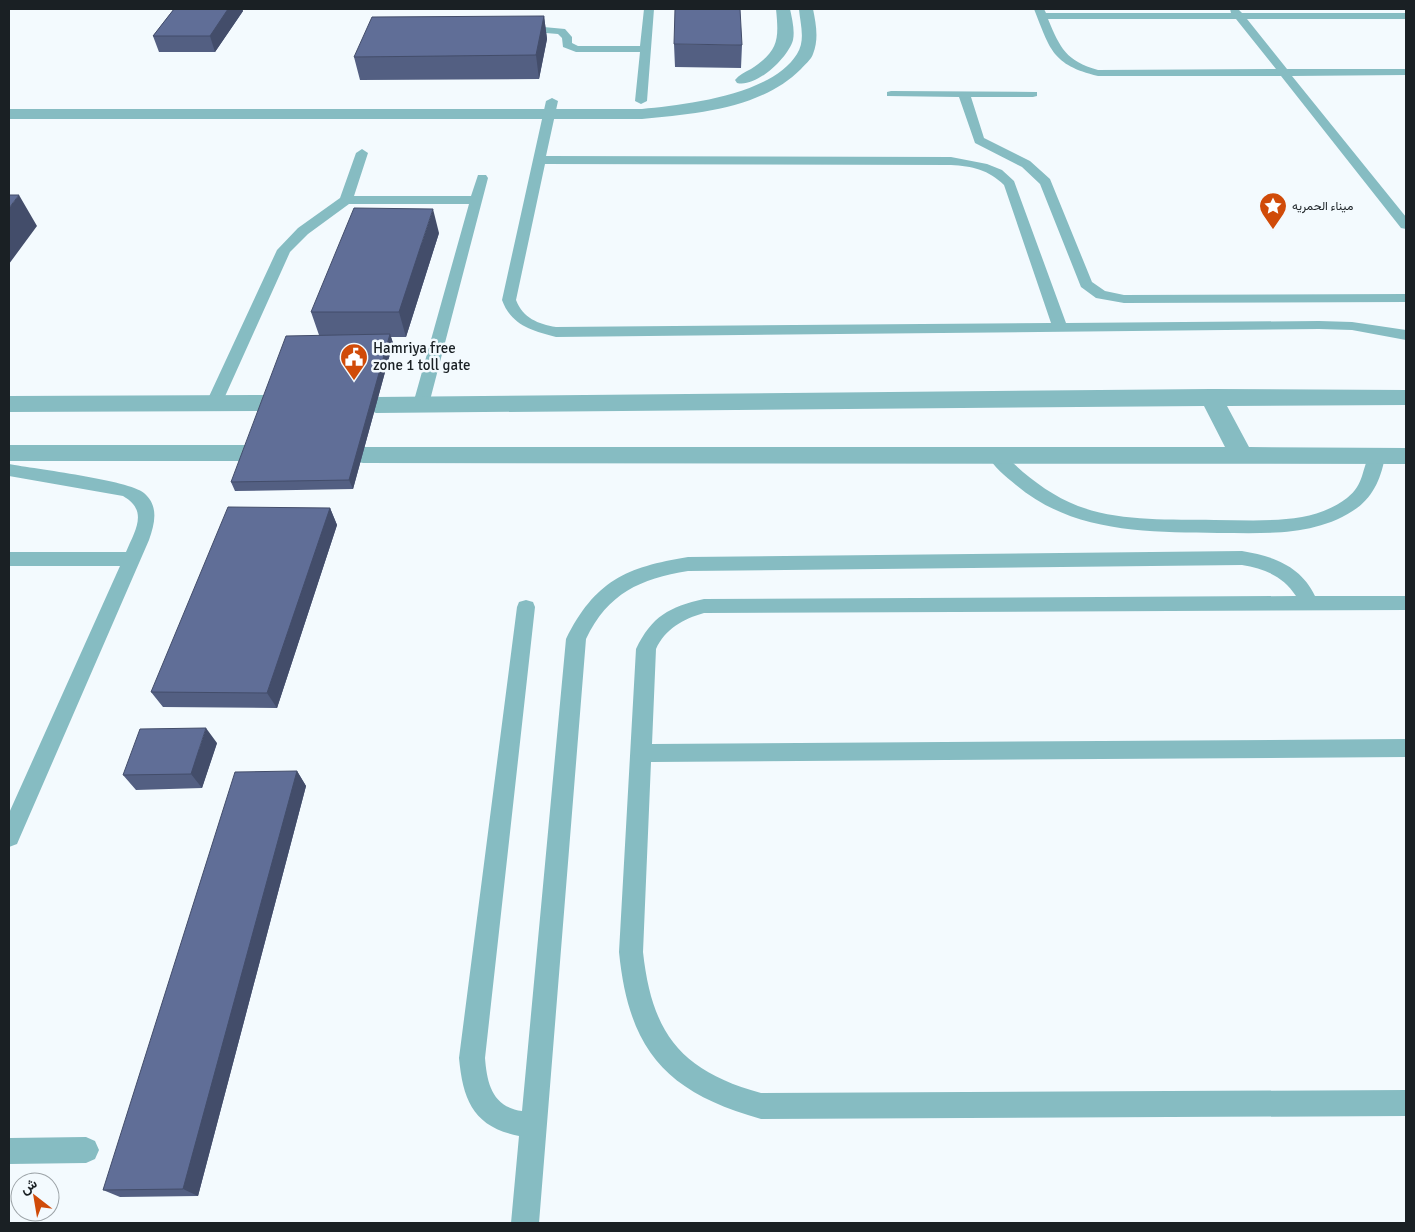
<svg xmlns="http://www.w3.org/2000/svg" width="1415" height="1232" viewBox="0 0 1415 1232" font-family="Signika,Vazirmatn,sans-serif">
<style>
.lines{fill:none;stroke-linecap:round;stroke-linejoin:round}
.service{fill:#86bcc2;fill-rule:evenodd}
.tertiary{fill:#86bcc2;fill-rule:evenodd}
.wall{fill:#535f82}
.shaded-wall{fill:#434d6a}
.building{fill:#606e97;stroke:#434d6a}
.labels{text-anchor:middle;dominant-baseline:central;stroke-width:5;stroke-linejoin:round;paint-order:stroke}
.far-poi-label{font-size:12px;fill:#1a2024;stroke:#f3fafe;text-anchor:start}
.poi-label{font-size:15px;fill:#1a2024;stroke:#f3fafe;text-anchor:start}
</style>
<rect width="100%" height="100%" fill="#f3fafe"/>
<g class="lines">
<path class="service" d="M644,9h10l-7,92 -6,3 -6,-3 5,-49h-64l-13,-5 -1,-9 -4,-4 -36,-3 -5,-3 5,-3 43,4 7,8v6l6,3h62z
M1034,9h10l2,4h185l-1,-4h8l4,4h164v6h-159l40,50h119v6l-114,1 114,141v12l-5,-1 -120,-152h-183c-46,-11 -48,-27 -64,-67zM1048,19h188l40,50 -178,1c-32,-9 -38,-22 -50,-51z
M891,91l146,1v4l-4,1h-62l13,41 46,23 20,18 42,103 13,9 19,4 282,-1v8l-282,1 -28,-5 -15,-11 -41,-103 -18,-17 -47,-24 -16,-46 -72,-1v-4z
M552,98l6,3 -12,55 405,1 36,7 15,6 12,11 52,142 253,-2 33,1 54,8v10l-54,-10 -33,-1 -763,8c-24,-6 -45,-12 -54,-37l44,-199zM545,164l406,1c21,1 38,5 53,20l47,138 -495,4c-18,-3 -33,-9 -40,-27z
M362,149l6,4 -14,43h117l7,-21h8l2,3 -59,226 -2,4h-12l-2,-4 56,-200h-120l-41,30 -18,18 -68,151 -2,4h-12l-2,-4 71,-153 21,-22 42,-30 16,-45z
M995,449l6,2c22,23 47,43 77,55 43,16 91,13 136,14 29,0 59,2 88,-3 16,-3 32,-9 45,-19 18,-14 14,-29 24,-46h12l2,4c-3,19 -11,40 -28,52 -40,29 -93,25 -139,25 -71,-1 -145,0 -202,-48 -11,-9 -22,-18 -29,-30l2,-4z
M9,464c26,5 120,16 135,29 15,13 11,30 5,47l-129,297 -3,7 -8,3v-34l111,-247h-111v-14h117c9,-22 23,-41 -3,-56l-114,-20z
M1242,551c31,5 59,15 73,45h91v14l-702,3c-21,6 -39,16 -48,36l-4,95 754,-5v18l-755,5 -8,190c9,82 38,119 118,141l645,-3v26l-645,3c-95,-27 -132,-68 -142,-167l17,-303c16,-33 33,-42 68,-50l592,-3c-13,-20 -31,-27 -54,-31l-554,6c-48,8 -80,22 -102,68l-47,584h-28l8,-87c-45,-9 -56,-35 -60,-78l58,-451 2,-5 7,-2 7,2 2,5 -50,451c2,25 7,49 37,53l44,-472c29,-58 60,-72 122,-82z
M86,1137l9,4 4,9 -4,9 -9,4 -77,1v-26z"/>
<path class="tertiary" d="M776,9h14c2,10 5,21 3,31 -5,18 -37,48 -56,43l-2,-3c4,-5 10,-8 16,-11 28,-18 28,-30 25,-60z
M799,9h14c3,15 6,30 0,45 -2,6 -8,10 -12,15 -40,40 -106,45 -159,50h-633v-10h633c43,-4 130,-14 155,-55 9,-14 3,-31 2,-45z
M1211,389l195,1v15l-179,1 22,41 157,1v16l-1043,-1 -9,-2 -3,-6 3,-6 9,-2h862l-21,-41 -828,7 -8,-3 -4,-5 4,-5 8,-3z
M267,395l8,3 4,5 -4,5 -8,3 -258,1v-16z
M9,445h239l9,2 3,6 -3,6 -9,2h-239z"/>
</g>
<path class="wall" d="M174,9h68l1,2 -28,41h-56l-6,-16z
M544,16l3,23 -8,40 -179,1 -6,-23z
M674,44l68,1 -1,23 -66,-1z
M439,233l-33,104h-15l2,6 -40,146 -118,2 -4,-9 88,-147 -8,-23z
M330,508l7,17 -60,183 -114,-1 -12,-15z
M217,743l-15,45 -66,2 -13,-15z
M297,771l9,15 -108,410 -78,1 -17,-7z"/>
<path class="shaded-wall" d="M228,9h14l1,2 -28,41 -5,-16z
M544,16l3,23 -8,40 -3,-24z
M19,195l18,31 -28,38v-56z
M433,209l6,24 -33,104 -7,-25z
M390,334l3,9 -40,146 -4,-9z
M330,508l7,17 -60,183 -10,-15z
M206,728l11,15 -15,45 -11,-14z
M297,771l9,15 -108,410 -15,-7z"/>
<path class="building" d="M174,9h54l-18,27h-57z
M675,9h65l2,36 -68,-1z
M544,16l-8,39 -182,2 18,-40z
M9,195h10l-10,13z
M354,208l79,1 -34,103h-88z
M390,334l-41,146 -118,2 55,-146z
M228,507l102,1 -63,185 -116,-1z
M206,728l-15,46 -68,1 17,-46z
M297,771l-114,418 -80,1 132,-418z"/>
<defs>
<g id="sight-pin" transform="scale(1.4375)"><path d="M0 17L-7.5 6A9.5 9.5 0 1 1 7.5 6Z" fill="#d04b09" stroke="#f3fafe"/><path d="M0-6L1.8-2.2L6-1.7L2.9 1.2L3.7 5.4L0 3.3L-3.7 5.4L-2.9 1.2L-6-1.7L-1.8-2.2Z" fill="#fff"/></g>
<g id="civic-pin" transform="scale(1.4375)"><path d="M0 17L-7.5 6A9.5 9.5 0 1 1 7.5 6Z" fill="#d04b09" stroke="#f3fafe"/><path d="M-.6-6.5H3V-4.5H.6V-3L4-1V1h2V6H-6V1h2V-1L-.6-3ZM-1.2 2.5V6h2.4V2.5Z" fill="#fff"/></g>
</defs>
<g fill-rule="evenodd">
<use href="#sight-pin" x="1273" y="206"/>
<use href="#civic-pin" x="354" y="357"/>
</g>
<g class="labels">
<g class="far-poi-label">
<text x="1292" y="206">ميناء الحمريه</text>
</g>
<g class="poi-label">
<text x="373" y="348">Hamriya free<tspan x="373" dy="17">zone 1 toll gate</tspan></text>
</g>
</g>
<rect width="1415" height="1232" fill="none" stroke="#1a2024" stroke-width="20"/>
<g transform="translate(35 1197) rotate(329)"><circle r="24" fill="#f3fafe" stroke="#9ca3a7"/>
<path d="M0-4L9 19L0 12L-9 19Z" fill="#d04b09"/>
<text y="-8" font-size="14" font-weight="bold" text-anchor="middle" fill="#1a2024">ش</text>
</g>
</svg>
